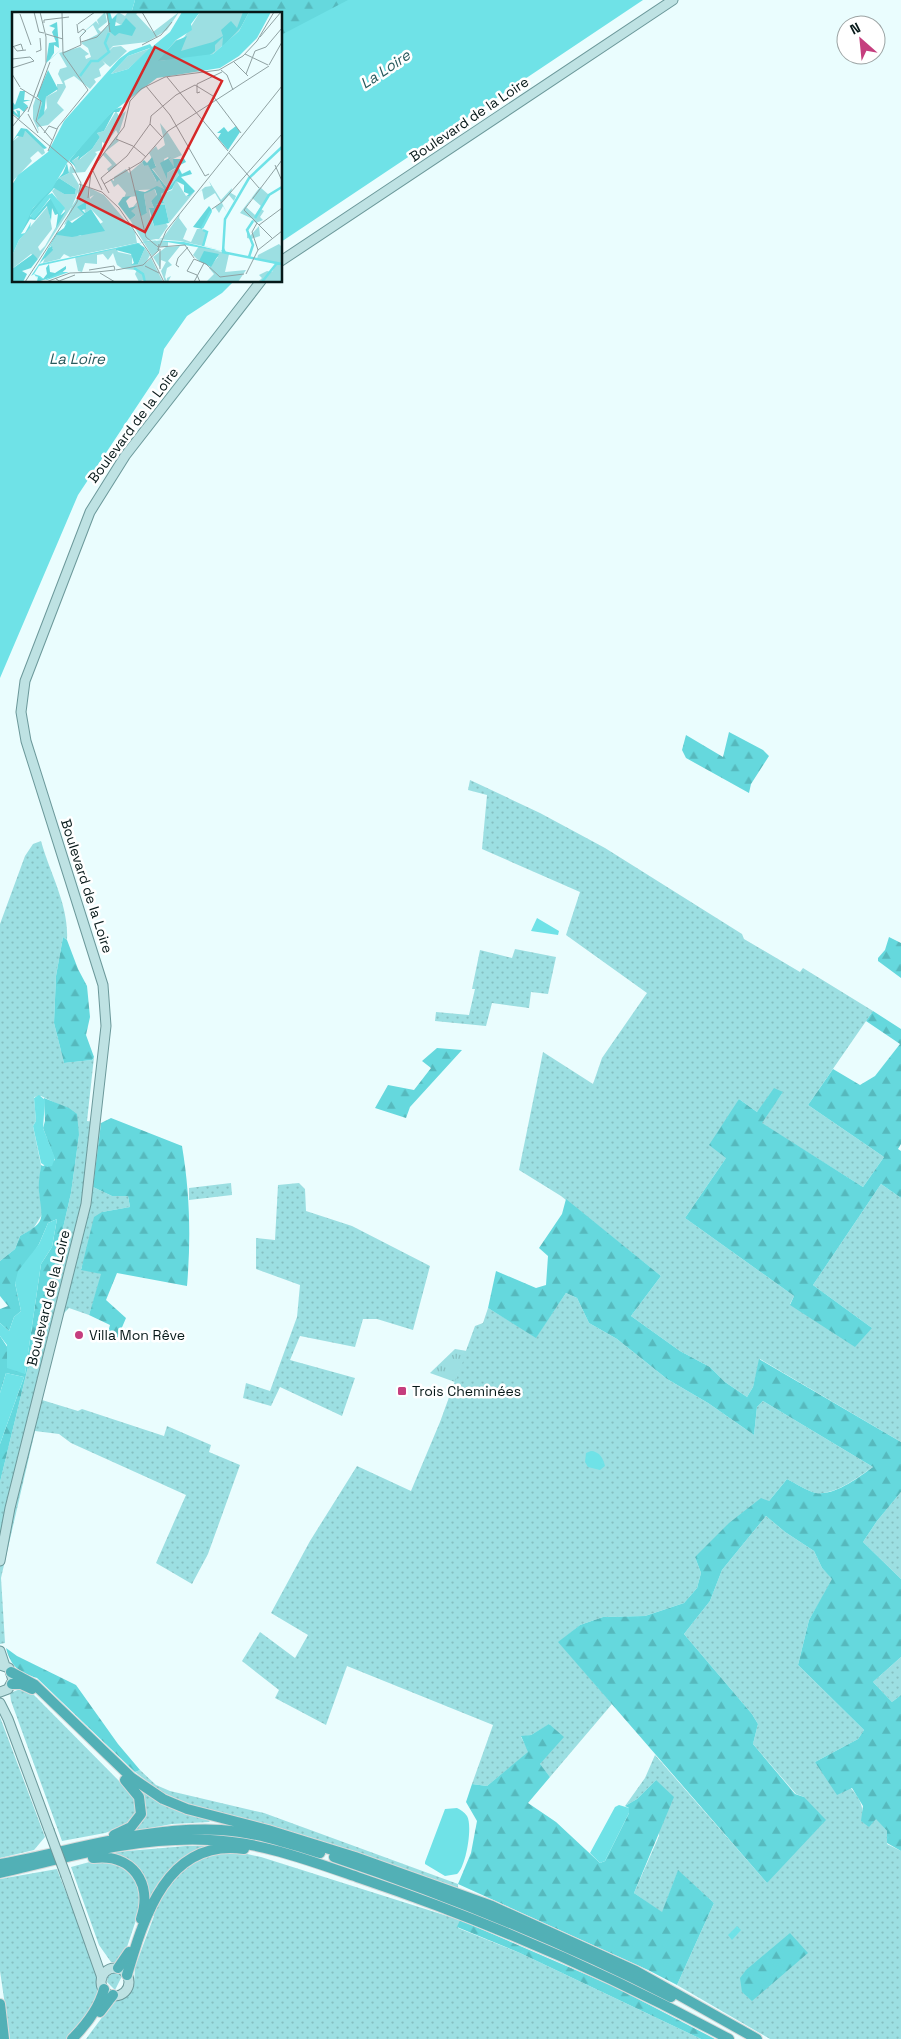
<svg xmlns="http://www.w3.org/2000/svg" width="901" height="2039" viewBox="0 0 901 2039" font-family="'Space Grotesk',sans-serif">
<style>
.grass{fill:url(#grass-dots)}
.forest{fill:url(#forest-firs)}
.park{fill:url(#park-tufts)}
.water{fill:#6fe2e7}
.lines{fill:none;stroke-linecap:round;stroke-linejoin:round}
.secondary-casing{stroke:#6b989a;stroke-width:11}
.trunk-casing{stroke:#d7dada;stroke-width:12}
.secondary{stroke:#bee2e3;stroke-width:9}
.trunk{stroke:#52b0b6;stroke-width:10}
.secondary-bridge-casing{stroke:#6b989a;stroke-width:11;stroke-linecap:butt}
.secondary-bridge{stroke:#bee2e3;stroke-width:9}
.poi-dot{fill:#c53e7e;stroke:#fff;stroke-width:2}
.labels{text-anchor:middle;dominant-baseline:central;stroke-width:5;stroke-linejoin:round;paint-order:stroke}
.street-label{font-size:14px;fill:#061818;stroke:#fff}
.poi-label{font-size:14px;fill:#061818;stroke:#fff;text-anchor:start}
.water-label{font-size:15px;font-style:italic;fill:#295b5e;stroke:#fff}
.inset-river{fill:none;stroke:#6fe2e7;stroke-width:2.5}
.inset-road{fill:none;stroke:#8fa1a2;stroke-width:1}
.view{fill:#d62828;fill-opacity:0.15;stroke:#d62828;stroke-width:2.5}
.inset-edge{fill:none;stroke:#061818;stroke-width:2.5}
</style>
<defs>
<pattern id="grass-dots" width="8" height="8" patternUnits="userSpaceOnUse" patternTransform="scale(1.25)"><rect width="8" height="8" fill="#9cdfe2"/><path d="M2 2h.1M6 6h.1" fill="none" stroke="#85bfc1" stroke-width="1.8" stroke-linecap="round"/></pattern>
<pattern id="forest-firs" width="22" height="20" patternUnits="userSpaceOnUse" patternTransform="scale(1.25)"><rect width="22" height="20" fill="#65d8dd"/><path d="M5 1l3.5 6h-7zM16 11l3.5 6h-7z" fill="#56b9bd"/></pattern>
<pattern id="park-tufts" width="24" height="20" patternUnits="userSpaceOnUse" patternTransform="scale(1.25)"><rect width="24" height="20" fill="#9cdfe2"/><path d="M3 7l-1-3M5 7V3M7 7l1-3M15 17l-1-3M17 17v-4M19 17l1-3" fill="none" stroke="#85bfc1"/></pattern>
</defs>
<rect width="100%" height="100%" fill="#eafdfe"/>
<path class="grass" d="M470,780l70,33 65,35 137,86 2,5 56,33 3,-4 70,43 -65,94 76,52 -21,30 -102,-64 22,-31 -26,20 -18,-13 -13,59 -41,60 109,78 -4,8 82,24 -59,-43 68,-101 20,14v244l-141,-83 -7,28 -6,10 -22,-15 -15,-15 -30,-16 -49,-35 30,-40 -100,-80 -42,-26 24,-118 50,32 9,-26 45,-65 -81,-58 14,-43 -98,-43 5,-54 -19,-5z
M41,841c9,33 28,64 26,99l-4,-3 -7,39 -2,47 10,40 28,-3 2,-3 -7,64 14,2 -8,64 19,9h16l2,11 -28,5 -21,57 21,5 -13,41 -20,-7 -7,7 -20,85 36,11 4,-2 82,27 3,-10 44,19 -2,7 31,13 -32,89 -16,30 -36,-21 30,-68 -115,-52 -12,-9 -24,-3 -34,147 4,65 -5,1v-162l34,-140 7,-17 30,-132 8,-58 -17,-29 -21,-10 -7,1 2,24 -3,5 8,39 -2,26 4,22 -10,16 -13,7 -5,13 -15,12v-337l25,-68 8,-12z
M515,949l41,8 -8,37 -17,-2 -2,16 -37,-5 -6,23 -51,-5 1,-9 33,3 6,-26h-3l8,-39 32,8z
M231,1183l1,12 -43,5v-12z
M299,1183l6,6 1,22 46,15 78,40 -17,64 -36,-11h-14l-8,28 -55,-11 -10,24 65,18 -13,38 -62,-29 -9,19 -28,-8 3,-15 24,8 27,-74 3,-32 -44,-16v-31l19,2 3,-55z
M566,1293l11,5 12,25 28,16 50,40 41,24 46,32 3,-28 6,-6 110,66c-15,10 -37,28 -57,26 -9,-2 -21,-10 -29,-14l-18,22 -74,56 6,16 -4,15 -13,15 -39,13 -42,1 -23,8 -21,17 53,62 -62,73 -10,-12 10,-41 -19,11 -10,2 8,15 -42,34 -15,-2 21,-59 -146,-59 -21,59 -51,-27 4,-8 -37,-29 18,-29 35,26 13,-23 -37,-22 39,-72 47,-75 54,25 29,-69 35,-96 8,-3 5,-15 48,29z
M901,1492v87l-38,-37 14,-21z
M766,1516l19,16 29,19 8,17 11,11 -24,41 -11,45 66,65 -6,9 -43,23c20,14 48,27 48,54l13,2 11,13v13l14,7v188h-131l-93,-54 37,-82 -36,-32 -16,42 -28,-20 25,-57 -3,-56 -19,19 -12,7 20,-28 10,-23 112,128 37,-86 -8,-3 -43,-50 5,-20 -6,-10 -68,-80 26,-33 12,-31z
M901,1657v38l-9,7 -19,-20z
M23,1688l7,3 94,95 16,3 71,31 -2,2 -37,2 -38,7 -6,-6 -23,8 -43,8 -51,-140 -1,-8z
M0,1717l45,120 -11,13 -34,8z
M140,1770l16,15 14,6 94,22 194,71v4l-142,-49 -127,-35 -28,-12 -26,-20z
M186,1846h25l50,11 199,63 -2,8 62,25 181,86h-615l29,-39 12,-5 7,-10 1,-18 19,-51 -15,-5 -16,48 -6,3h-6l-12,-17 -28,-78 26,-7h12l7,-8z
M57,1869c8,22 44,106 42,123 -3,17 -21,36 -33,47h-56l-10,-68v-92z
M114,1972l8,4 -7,14 -8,-8 1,-5z"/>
<path class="forest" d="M135,0h234l-88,36v-22h-150z
M729,732l34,18 6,6 -18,28 -2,9 -63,-35 -4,-8 4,-15 37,22z
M63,937l4,3 11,29 9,17 3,31 -4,18 8,22 -2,3 -28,3 -10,-40 2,-47z
M889,937l12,6v35l-23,-17v-3l7,-8z
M873,1011l28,18v115l-3,5 3,2v47l-20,-14 -68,101 59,43 -17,19 -65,-42 4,-9 -109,-78 41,-60 -17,-13 30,-46 18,13 17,-24 9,4 -21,31 101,64 21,-30 -76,-52 25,-36 27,16 15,-9 25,-32 -34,-23z
M437,1048l25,2 -52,57 -4,11 -31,-10 13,-23 26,5 17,-22 -9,-7z
M44,1098l25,10 8,6 2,21 -8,58 -30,132 -7,17 -34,140v-38l24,-67 -18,-4 -6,20v-57l25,38 16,-110 11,-17 5,-28 -9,4 -9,21 -24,39 6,28 -7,6 -5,14 -9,-8v-14l8,-3 -8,-10v-35l15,-12 5,-13c27,-14 22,-17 19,-44 -1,-8 1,-19 2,-27l2,1 12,-6 -12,-32 2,-7z
M111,1118l71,28c8,48 9,92 5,140l-70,-13 -11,27 20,18 -9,21 -10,-3 3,-11 -21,-10 12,-41 -20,-4 13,-53 8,-5 28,-5 -2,-11h-16l-19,-9 8,-64z
M566,1199l95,77 -30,40 49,35 30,16 15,15 22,15 6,-10 6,-28 142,83v50l-24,29 -14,21 38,37v78l-28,25 19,20 9,-7v156l-14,-8v-12l-11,-12 -7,8 -8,-6 2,-15 -11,-18 -15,7 -22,-33 43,-23 6,-9 -66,-65 11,-45 23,-41 -10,-11 -8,-17 -29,-19 -19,-16 -44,54 -12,31 -26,33 68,80 6,10 -5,20 42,50 9,3 22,23 -59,63 -209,-241 22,-17 23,-8 42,-1 39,-13 13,-15 4,-15 -6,-16 34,-34 32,-25 8,3 18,-22c8,4 20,12 29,14 19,3 43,-16 57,-26l-110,-66 -6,6 -3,28 -46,-32 -41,-24 -50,-40 -28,-16 -12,-25 -11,-5 -30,45 -48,-30 8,-37 40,17 10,-3 2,-29 -9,-8 23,-34z
M6,1648l11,8 59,29 42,59 22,26 -5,2 -98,-94c-18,-6 -26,-11 -31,-30z
M549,1724l15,13 -24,27 10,13 -22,26 28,19 44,41 5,-2 24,-48v-5l-4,-2 12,-7 19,-19 18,17 -40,96 28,19 16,-42 36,33 -37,82 -29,-15 -190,-86 13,-31 6,-32 -11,-19 6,-18 15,2 41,-34 -7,-16 10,-1z
M460,1920l155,67 100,52h-14l-181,-86 -63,-26z
M790,1933l18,20 -56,48 -10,-9 -2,-14 6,-8z"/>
<path class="park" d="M455,1349l12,2 -12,31 -25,-9z"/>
<path class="water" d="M0,0h135l-4,14h-117v267h220l-12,12 -35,23 -23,33 -5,24 -81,122 -78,183z
M348,0h295l-362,242v-207z
M537,918l22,13 -1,4 -27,-4z
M39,1095l6,5 -2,28 12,30 -3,8 -5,1 -6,-4 -8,-37 3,-5 -2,-23z
M57,1219l-5,28 -11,17 -16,110 -18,-6v-23l-7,-9v-13l9,8 5,-14 7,-6 -6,-28 3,-12 21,-27 9,-21z
M6,1373l18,4 -24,67v-51z
M591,1451c9,1 12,7 14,15l-5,4 -12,-3 -3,-5 1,-9z
M619,1805l10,3v5l-24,48 -5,2 -10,-10 25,-46z
M457,1808c4,2 7,4 10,8 6,10 -1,51 -10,58l-12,2 -20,-12v-2l20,-53z
M737,1926l4,4 -9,10 -4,-5z"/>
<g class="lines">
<g class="secondary-casing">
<path id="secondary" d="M281,261l392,-261
M0,1561l10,-53 76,-304 20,-178 -3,-41 -77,-244 -5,-29 4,-31 65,-169 35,-56 136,-175
M0,1651l5,15
M0,1665l9,3 4,12 -5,9 -8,3
M0,1703l8,16 41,111
M66,1876l36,102
M101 1982a14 14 0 1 1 28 0a14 14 0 1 1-28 0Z"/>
</g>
<g class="trunk-casing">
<path id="trunk" d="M11,1672l24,13 97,93 31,21 24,10 81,21 87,27 137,49 144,65 121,68
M12,1684h9l11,5
M114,1835l17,-8 10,-13 -2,-17 -14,-17
M334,1857c115,39 229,85 337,140
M93,1858c39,-5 60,25 48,61
M0,1864c74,-13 145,-38 221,-34 34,2 67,13 99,23
M0,1873c69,-16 138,-37 210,-33 51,2 101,21 150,38 127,43 251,97 369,161
M118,1968l11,-16
M127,1975c17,-58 40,-137 117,-126
M0,2004l4,35
M100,2012l13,-17
M72,2039c14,-14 27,-30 32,-50"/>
</g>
<use href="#secondary" class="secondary"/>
<use href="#trunk" class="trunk"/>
<g class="secondary-bridge-casing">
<path id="secondary-bridge" d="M49,1830l17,46"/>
</g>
<use href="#secondary-bridge" class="secondary-bridge"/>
</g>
<g class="poi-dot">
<circle cx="79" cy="1335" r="5"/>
<rect x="397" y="1386" width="10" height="10" rx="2.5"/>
</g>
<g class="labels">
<g class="street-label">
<text transform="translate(469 119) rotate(-34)">Boulevard de la Loire</text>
<text transform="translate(133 425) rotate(-53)">Boulevard de la Loire</text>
<text transform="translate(87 886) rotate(72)">Boulevard de la Loire</text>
<text transform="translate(48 1298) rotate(-76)">Boulevard de la Loire</text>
</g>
<g class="poi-label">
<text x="89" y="1335">Villa Mon Rêve</text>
<text x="412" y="1391">Trois Cheminées</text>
</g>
<g class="water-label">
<text transform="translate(385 69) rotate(-34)">La Loire</text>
<text x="77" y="358">La Loire</text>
</g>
</g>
<g transform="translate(12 12)">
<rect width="270" height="270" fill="#eafdfe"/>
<path d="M93,0l2,10 -9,7 3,3 9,-8 3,7 10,2 12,-4 -9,-10 -5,6 -7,-4 4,-9 7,4 3,-4h11l-3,2 17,18 26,-20 -12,18 -20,12 -34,4 -12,13 4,5 -6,5 2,7 -7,3 2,3 -6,7 -16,-13 -10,5 2,6 -9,16 7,7 -16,15 -10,2 1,5 -6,-13v-13l3,-9 6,6 -4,17 9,-12 -1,-11 11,-6v-7h6l-5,-10 2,-5 7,-2 -8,-14 21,-6 9,7 -4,2 1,3 5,-2 -3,-9 -7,-5 17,-9 -5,-9 -14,11 17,-15 3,4 -2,-5zM188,0h49l-10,19 -26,23 -56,7 19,-21 7,-1zM104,99l3,5 7,-5 -9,28 2,2 -14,11 12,13 -8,7 -2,-3 5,-4 -9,-10 -11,14 26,-35 -2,-4 -10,14 -4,-2v8l-7,2 2,2 -12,18 -13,1 7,12 -1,12 -40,62 -7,-5 -19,15v-13l7,-16 29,-34 4,23 -14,18 2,4 5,-5 20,-35 -13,-20 3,-3 9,6h11l1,-5 -17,-11 10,-5 1,-7 6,4 -4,-9 8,-5v3l12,-10 8,-12 -3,-4 7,-2zM148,111l8,10 14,22 -9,4 4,7 -3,2 -6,-11 -4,2 3,14 9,-5 3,7 -11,14 -16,-21 4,-2 -7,-13 7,-7 2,4 7,-5zM13,119l18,16 2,6 -3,2 -4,-4 -8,7 2,3 -20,21v-40zM130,150l2,4 4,-2 8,17 3,-1 5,9 -25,1 -3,6 -12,2 2,-5 -8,-9 -4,3 -4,-8 4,2v-4l12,-8 3,4zM164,168l10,16 9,-5 -26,32 -4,-18h-9l8,-2 -3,-9 11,-4zM197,169l12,19 11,-12 -1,5 5,3 -2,5 -5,-6 -7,8 5,10 -4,-7 -4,7 -4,-6 6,-4 -6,-10 -11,7 -2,-10 -4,3 7,-6 6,-1zM69,173l8,3 1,11 4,-4 -4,2v-9l14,7 31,37 2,11 -67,14 -6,-3 -4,5 -17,4 4,-11 6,-3 -2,-3 -2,2 8,-13 23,1 23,-14 -12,-13 -6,4 -1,-6 -4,1 4,6 -20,11zM248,175l9,8 -8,14 3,2 -4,6 3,3 -7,3 -3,-2 -5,9 2,6 9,-10 1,10 -9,3 -4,-1v-8l6,-11 -13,-6zM240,186l9,8 -6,9 -9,-8zM142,176l3,8 -6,5 3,7 -5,1 1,6 4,11 11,-4 3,4 -9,13 4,-1 17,-24 -1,4 8,11 -4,10 8,3 6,-13h5l5,3 -3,14 17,4 -41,-9 -24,-2 -10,2h22v6l12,-1 -12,15 4,4 -5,3 -2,9 2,4v-3l4,-2 -3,6h-3l-4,-11 5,-9 -5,-2 1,-9 -2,17 -7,-11 13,-10 -10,-1 4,3 -8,7 -22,-36 6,-5 -6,-4 7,-9 4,13 6,-2 -3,-19zM187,234l30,8 -4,18 21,-2 -8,12 -31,-1 7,-7 -5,-6 9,-11 -19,4 -6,-6zM104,236l2,4 14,3v9h6l7,-16 5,7 -4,8 5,-5 12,24h-17l-1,-3 -6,3 -4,-8 2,-4 -14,-1 -6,-4 -4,-12 -5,7 -5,-6 -6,1v-3z" fill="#9cdfe2" fill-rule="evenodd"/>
<path d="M94,0h4l2,7 5,-5 -2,12 6,-1 5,-7 10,10 -4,8 -13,-3 -4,3 -5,-4zM231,0h6l-8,15 -19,21 1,-11 -8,8v6l-9,7 -49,3 19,-20 11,-5 -6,15 32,-9 10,-6 -2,-6 10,-9 6,7zM45,10l2,26 -5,-3v8l-4,6 13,-11 -17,15 3,-20 7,-1 -4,-10 3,-4 -6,-2zM36,58l10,19 -12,8 -2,17 -7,7 5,-18 -5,-7zM8,79h5l-1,9h7l-8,2 5,4 -4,6 -5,-4 -6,2 5,5 -2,-5 4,1v8l-8,-6v-12l3,4zM110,95l-3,5h-5l-10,19 -7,2 3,4 -8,12 -14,11 1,-4 -7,5 4,6 -7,-6 29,-36 17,-16zM224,114l4,6 -12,18 -10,-12 3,-5h-4l7,-6 4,5zM9,116l6,1 20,19 -3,1 -19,-18 -2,6 -6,-1 -5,6zM170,143l4,7 -8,4 4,8 8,-4 2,4 -11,3 14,14 -6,5h-2l2,-2 -5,-2v-7l-8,-4 -4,8 -11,5 3,9 -8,2h9l4,18 -15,3 -5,-18h5l-3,-7 6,-6 -2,-6 -11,5 3,19 -6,3 -7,-26 11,2 12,-6 7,3 -5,-9 -2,2 -9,-17 -4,1 -2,-4 2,-2 3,3 5,-6 4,10 -4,2 16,20 11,-14 -4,-7 -8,5v6l-7,-16 11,-6 -2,2 5,8 -1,-8h9zM55,151l2,10 -10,5 17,11 -1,5h-11l-10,-6 -24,28 4,2 17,-20 10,17 5,-4 -10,17 2,-14 -3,1 -3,-7 -1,13 -4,-15 -12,14 -5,-1 -9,15 7,-20 35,-41zM119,184l-5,5 3,7 8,-2 -6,5 5,4 -6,5 -12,-16 5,-7zM74,190v7l-4,1 3,3 6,-4 14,22 -33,6 -15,-2 -8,13 3,-2 1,4 -14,14 18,-31 7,-5 4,-8 4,3 12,-9 -7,-7zM197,194l3,4 -10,19 -9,-2zM126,231l7,5 -7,16 -7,1 3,-2 -3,-9 -15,-4v-2zM192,239l15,3 -8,13 -12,-6zM21,242l5,5 -7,9 -9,3 5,3 -4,8h-11v-13zM37,252l1,8 5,1 11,-7v3l-7,6 -22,7 1,-6 5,3 4,-5 -1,-6z" fill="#65d8dd"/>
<path d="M267,232l3,3v35h-24l4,-4 -3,-3 8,-4 5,1 4,-8 -19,-5 1,-4z" fill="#9cdfe2"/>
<path d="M139,36l-23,21 -17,5 17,-18z" fill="#9cdfe2"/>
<path d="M101,35l8,-1 6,5 -17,16 -10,-8zM85,240v12l-12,-1 -3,9 -4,-1 -3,-14z" fill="#9cdfe2"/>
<path d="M170,0h18l-9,12 1,6 -16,10 -18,21 55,-7 26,-23 10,-19h22l-14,26 -18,18 -19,12 -63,10 -46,35 -44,50 -15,26 -19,19 -12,26 4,-1 6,-11 -1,6 -11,12 -7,16v-71l6,-10 30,-23 16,-31 55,-62 11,-8 20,-7 2,3 18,-15zM138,36l-22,21 -17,5 17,-18zM40,181l13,15 -5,8 -10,-18 -16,21 -4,-3 16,-20zM142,228l30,2 37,9 3,-3 2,4 -71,-12 -116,26 -5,8 6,2 5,4 16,-8h8l-22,8h-2l-9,-4 1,2 -3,-4 -3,2 8,-12z" fill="#6fe2e7" fill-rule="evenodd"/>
<path class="inset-river" d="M68,64l11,-15h7l11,-9 -4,-9 4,-10M243,206l14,-23 13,-8M190,216l9,-17M191,218l4,2 -4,14M210,240l60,12M211,240l2,-33 24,-41 33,-31M237,245l4,-12 -6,-15 6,-9M122,256l9,6 2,8M250,270l15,-19"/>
<path class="inset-road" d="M22,0l5,20 5,1M95,0l3,20M130,0l15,26M50,1l1,41 25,36M8,2l11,31M32,11v-3l25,-3M66,12l17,-12M34,22l17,5M248,25l21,-25M69,30l16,-5 13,-14M130,33l19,-10 11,-13M1,34l4,5 9,-1M0,35l9,-3 2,6M24,40l5,-2 -1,-12M51,41l18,-8 -1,-8 6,-6 -3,-2 -5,4 -1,-9M233,42l23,11M0,47l18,-2 4,4 -22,7M222,50l14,14M257,53l13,-23M209,58l6,5 6,15M0,62l8,13M234,62l9,-23 11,-4 16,-19M155,65l61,74M134,74l24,29 35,61 4,-2M8,76l21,13 -5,20 16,19M188,80l-3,1v-9l25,-12M25,85l13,-35M16,100l18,-49v-26l-6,-25M0,102l59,50 10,19 -4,19 -52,80M16,102l10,19M0,115l16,-20M32,121l5,-7 8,3M150,125l-12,-13 1,-8 25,-21 19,-10 18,11 28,37M104,127l17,7 13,11M36,139l10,-24 30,-37M217,141l30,35M263,153l7,16M117,155l17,70 12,10M79,158l33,-43 6,-26 11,-12 24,-12 54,-7 24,-14 14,-15 17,-29M81,159l9,19M67,172l23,8 17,16 31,46 14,28M92,172l37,-22 27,-31 101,-65M97,181l-8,-15 26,-22 23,-32M76,186l3,-26M200,197l10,-7 60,-68M245,211l-5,9 6,18M247,213l23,-17M260,226l-28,-28 38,-50M147,232l-1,6 8,-19 116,-145M148,235l25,-2 9,13M182,247l12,5 14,13 24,-3M182,247l-7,12 10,4 3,7M131,253l16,-15M133,254l14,7M167,255l-3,-2 2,-7 10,-11M148,257v-20M77,258l25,-4 1,4M104,258l27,-5M85,260l18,-2M58,261l27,-1M88,261l15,9M234,262l12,-24 24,-19M43,266l4,3 16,-6M34,270l24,-9M182,270l10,-19"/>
<path class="view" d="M143,35l67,34 -77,151 -67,-34z"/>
<rect width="270" height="270" class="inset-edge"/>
</g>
<g transform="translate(861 40) rotate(333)"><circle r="24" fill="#ffffff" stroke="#9ba3a3"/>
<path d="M0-4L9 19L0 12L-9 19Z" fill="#c53e7e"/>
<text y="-8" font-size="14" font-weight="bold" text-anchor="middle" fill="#061818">N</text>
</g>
</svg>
